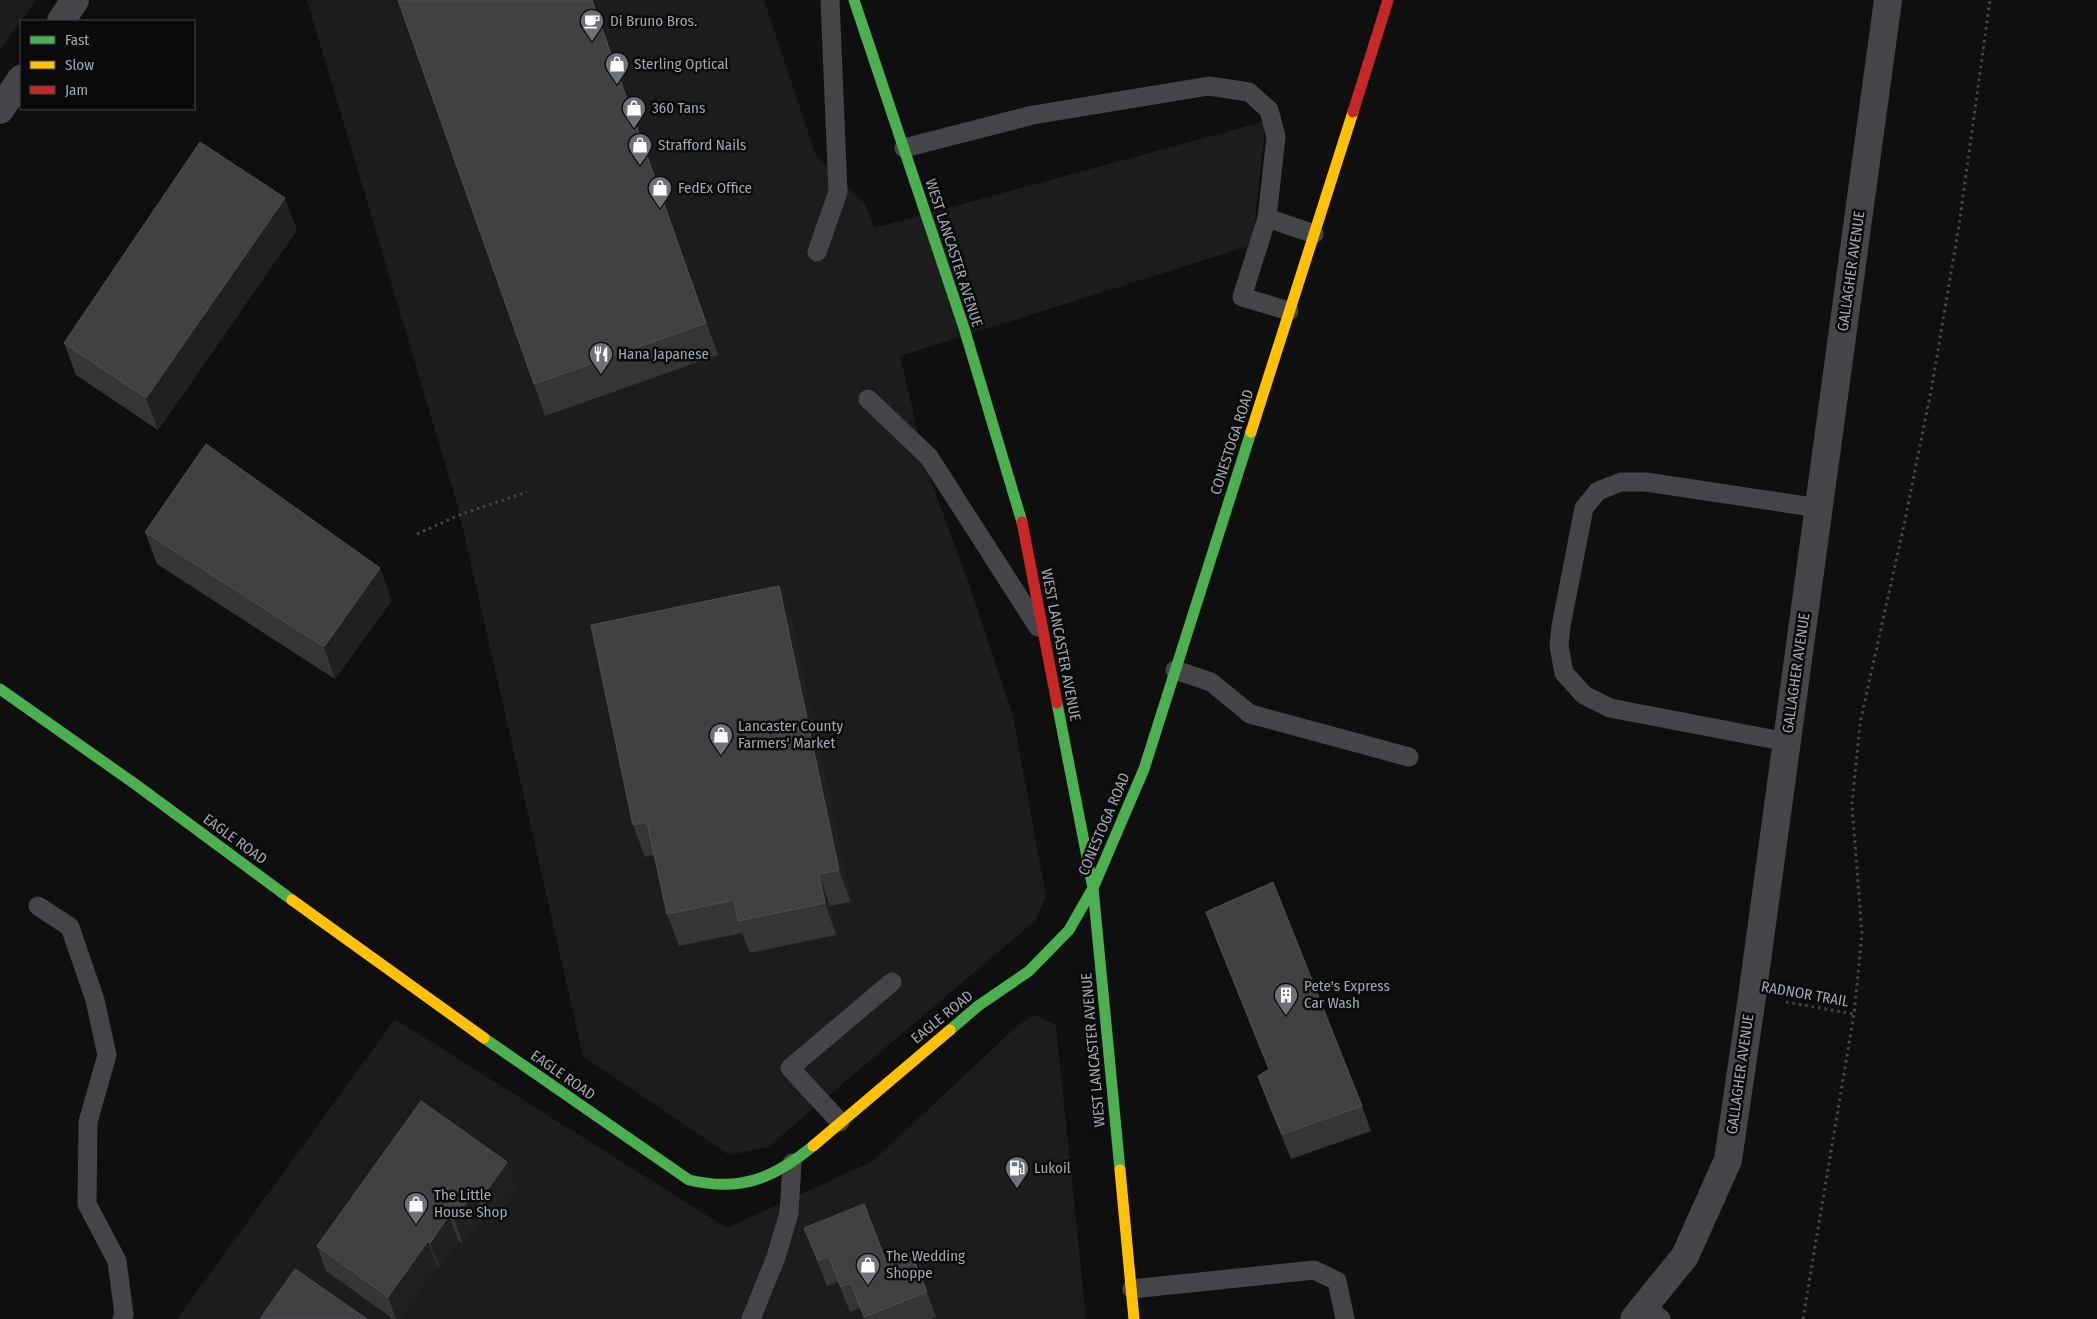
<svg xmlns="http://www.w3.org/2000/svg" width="2097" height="1319" viewBox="0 0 2097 1319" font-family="'Fira Sans Condensed',sans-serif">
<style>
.built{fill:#1c1c1e}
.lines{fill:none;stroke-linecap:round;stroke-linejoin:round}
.path{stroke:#46474a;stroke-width:3;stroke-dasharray:2.5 4;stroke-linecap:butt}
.lane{stroke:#444549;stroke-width:19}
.street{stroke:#444549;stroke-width:28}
.fast{stroke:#4caf50;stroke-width:11}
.slow{stroke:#ffc107;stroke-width:11}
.jam{stroke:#c62828;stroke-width:11}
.wall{fill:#333536}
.shaded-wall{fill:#202021}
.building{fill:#3f4143;stroke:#4e5154}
.labels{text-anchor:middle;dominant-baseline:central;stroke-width:5;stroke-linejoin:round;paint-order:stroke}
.poi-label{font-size:15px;fill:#a1a7b0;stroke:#0a0a0b;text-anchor:start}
.street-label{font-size:15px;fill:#a1a7b0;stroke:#0a0a0b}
</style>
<rect width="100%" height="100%" fill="#0f0f10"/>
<path class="built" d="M0,0h36l-36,51z
M307,0h457l52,156 50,49 8,23 392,-107 -14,124 -352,111 26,111 43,117 44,132 33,180 -10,24 -268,227 -39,8 -146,-99 -125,-549z
M1034,1015l22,10 30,294h-909l218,-300 332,209 146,-67 145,-136z"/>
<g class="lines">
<path class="path" d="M417,534l42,-19 68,-23
M1786,1002l68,12
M1803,1319l51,-305 8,-80 -10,-129 8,-82 44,-198 28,-139 27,-161 31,-225"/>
<path class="lane" d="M904,148l129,-33 176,-29 40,6 20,18 7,27 -9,81 -25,79 47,14
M1267,218l47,16
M817,252l21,-60 -8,-192
M868,399l61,58 109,170
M1175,670l36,12 39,32 159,43
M1787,742l-177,-34 -26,-13 -20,-22 -5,-27 2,-20 23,-118 14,-17 23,-9h25l173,26
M38,906l32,21 25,73 12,55 -19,67 -1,82 30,57 7,54 -2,4
M840,1122l-50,-54 102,-86
M1132,1289l182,-19 23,11 8,38
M1645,1305l16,14
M751,1319l25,-62 13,-44 3,-50"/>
<path class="street" d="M61,21l14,-21
M0,110l21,-31
M1634,1319l51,-63 43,-96 24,-163 136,-997"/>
<path class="fast" d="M854,0l110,328 58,194
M0,689l135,95 157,116
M1057,703l36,185 27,282
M950,1030l28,-24 51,-35 40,-41 24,-42 51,-119 107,-337
M484,1038l205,142c51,12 84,-1 124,-34"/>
<path class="slow" d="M1251,432l102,-320
M292,900l192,138
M813,1146l137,-116
M1120,1170l14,149"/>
<path class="jam" d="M1353,112l35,-112
M1022,522l35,181"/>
</g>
<path class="wall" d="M592,0l126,355 -173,61 -11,-32z
M297,230l-139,200 -82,-55 -12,-32z
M145,532l247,68 -57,79 -178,-115z
M779,586l12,32 60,284 -21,4 6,29 -86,18 -8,-20 -63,13 -12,-32 -13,-59 -9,2 -12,-32z
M1206,912l156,194 9,25 -80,28 -24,-58 -9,-25 11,-6 -54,-133z
M507,1162l9,25 -24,34 -8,-5 -21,28 -5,-4 -19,27 -2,-1 -38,53h-6l-67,-48 -9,-25z
M804,1228l82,33 41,31 9,25 -5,2h-67l-4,-11 -10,4 -12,-30 -11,4z"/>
<path class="shaded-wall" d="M285,198l12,32 -139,200 -12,-32z
M380,568l12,32 -57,79 -11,-32z
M779,586l12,32 60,284 -12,-32z
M819,874l11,32 6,29 -11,-32z
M507,1162l9,25 -24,34 -9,-25z
M475,1191l9,25 -21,28 -9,-25z
M449,1215l9,25 -19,27 -9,-24z
M428,1241l9,25 -38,53h-3l-8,-22z"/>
<path class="building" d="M398,0h194l114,323 -172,61z
M200,142l85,56 -139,200 -82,-55z
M206,444l174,124 -56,79 -179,-115z
M779,586l60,284 -20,4 6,29 -87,18 -4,-21 -67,14 -20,-92 -14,3 -42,-200z
M1273,882l89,224 -80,28 -24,-58 11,-7 -63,-157z
M421,1101l86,61 -24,34 -8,-5 -21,28 -5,-4 -19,28 -2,-2 -40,56 -71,-51z
M864,1204l22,57 25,-9 16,40 -63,25 -13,-34 -10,4 -12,-30 -11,4 -14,-33z
M295,1269l72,50h-107z"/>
<defs>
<g id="cafe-pin" transform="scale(1.25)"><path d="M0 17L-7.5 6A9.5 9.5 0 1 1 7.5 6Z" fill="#6e7278" stroke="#0a0a0b"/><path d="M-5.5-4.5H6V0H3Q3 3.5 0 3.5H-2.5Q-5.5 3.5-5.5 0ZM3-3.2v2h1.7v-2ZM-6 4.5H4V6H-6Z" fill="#fff"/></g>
<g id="shop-pin" transform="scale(1.25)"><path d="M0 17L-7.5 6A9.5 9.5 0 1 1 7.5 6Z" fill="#6e7278" stroke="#0a0a0b"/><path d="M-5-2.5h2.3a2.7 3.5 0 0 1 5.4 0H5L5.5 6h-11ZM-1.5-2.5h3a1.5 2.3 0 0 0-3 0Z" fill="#fff"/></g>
<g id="restaurant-pin" transform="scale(1.25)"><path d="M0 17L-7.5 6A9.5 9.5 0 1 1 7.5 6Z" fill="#6e7278" stroke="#0a0a0b"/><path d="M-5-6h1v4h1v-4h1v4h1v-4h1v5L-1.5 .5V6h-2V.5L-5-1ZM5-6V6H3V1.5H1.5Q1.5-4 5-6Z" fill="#fff"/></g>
<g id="building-pin" transform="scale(1.25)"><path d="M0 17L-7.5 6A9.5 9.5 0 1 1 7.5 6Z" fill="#6e7278" stroke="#0a0a0b"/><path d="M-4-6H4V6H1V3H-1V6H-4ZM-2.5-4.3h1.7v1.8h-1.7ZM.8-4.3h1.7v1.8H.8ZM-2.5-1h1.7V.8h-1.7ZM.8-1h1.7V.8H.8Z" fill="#fff"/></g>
<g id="fuel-pin" transform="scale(1.25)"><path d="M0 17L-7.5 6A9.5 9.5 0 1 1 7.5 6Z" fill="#6e7278" stroke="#0a0a0b"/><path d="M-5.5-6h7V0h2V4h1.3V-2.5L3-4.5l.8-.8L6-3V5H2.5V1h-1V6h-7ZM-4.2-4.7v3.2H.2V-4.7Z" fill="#fff"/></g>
</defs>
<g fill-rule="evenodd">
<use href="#cafe-pin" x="592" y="21"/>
<use href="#shop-pin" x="617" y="64"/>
<use href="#shop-pin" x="634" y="108"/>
<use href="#shop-pin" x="640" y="145"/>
<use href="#shop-pin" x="660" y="188"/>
<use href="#restaurant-pin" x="601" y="354"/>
<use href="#shop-pin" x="721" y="735"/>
<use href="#building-pin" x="1286" y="995"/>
<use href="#fuel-pin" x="1017" y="1168"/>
<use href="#shop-pin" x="416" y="1204"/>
<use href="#shop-pin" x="868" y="1265"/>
</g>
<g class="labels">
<g class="poi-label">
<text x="610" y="21">Di Bruno Bros.</text>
<text x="634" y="64">Sterling Optical</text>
<text x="652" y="108">360 Tans</text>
<text x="658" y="145">Strafford Nails</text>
<text x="678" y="188">FedEx Office</text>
<text x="618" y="354">Hana Japanese</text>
<text x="738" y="726">Lancaster County<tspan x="738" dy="17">Farmers' Market</tspan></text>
<text x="1304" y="986">Pete's Express<tspan x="1304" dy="17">Car Wash</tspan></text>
<text x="1034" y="1168">Lukoil</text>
<text x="434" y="1195">The Little<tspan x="434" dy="17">House Shop</tspan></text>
<text x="886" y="1256">The Wedding<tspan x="886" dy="17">Shoppe</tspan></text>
</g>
<g class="street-label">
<text transform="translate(954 253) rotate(72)">WEST LANCASTER AVENUE</text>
<text transform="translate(1851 271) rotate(-82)">GALLAGHER AVENUE</text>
<text transform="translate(1232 442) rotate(-72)">CONESTOGA ROAD</text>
<text transform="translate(1061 645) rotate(79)">WEST LANCASTER AVENUE</text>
<text transform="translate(1796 673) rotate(-82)">GALLAGHER AVENUE</text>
<text transform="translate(1104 824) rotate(-67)">CONESTOGA ROAD</text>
<text transform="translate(235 839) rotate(36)">EAGLE ROAD</text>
<text transform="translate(1805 994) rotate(10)">RADNOR TRAIL</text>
<text transform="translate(942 1017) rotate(-39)">EAGLE ROAD</text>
<text transform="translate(1093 1050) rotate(-95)">WEST LANCASTER AVENUE</text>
<text transform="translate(1740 1074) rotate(-82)">GALLAGHER AVENUE</text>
<text transform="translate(563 1075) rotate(35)">EAGLE ROAD</text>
</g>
</g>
<rect x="20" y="20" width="175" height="90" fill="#0a0a0b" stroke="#46494d"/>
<rect x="30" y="36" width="25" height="8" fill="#4caf50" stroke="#46494d"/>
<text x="65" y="45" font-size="15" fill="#a1a7b0">Fast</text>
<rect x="30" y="61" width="25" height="8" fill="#ffc107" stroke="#46494d"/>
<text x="65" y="70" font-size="15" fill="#a1a7b0">Slow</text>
<rect x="30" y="86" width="25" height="8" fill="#c62828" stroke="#46494d"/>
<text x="65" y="95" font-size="15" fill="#a1a7b0">Jam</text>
</svg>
